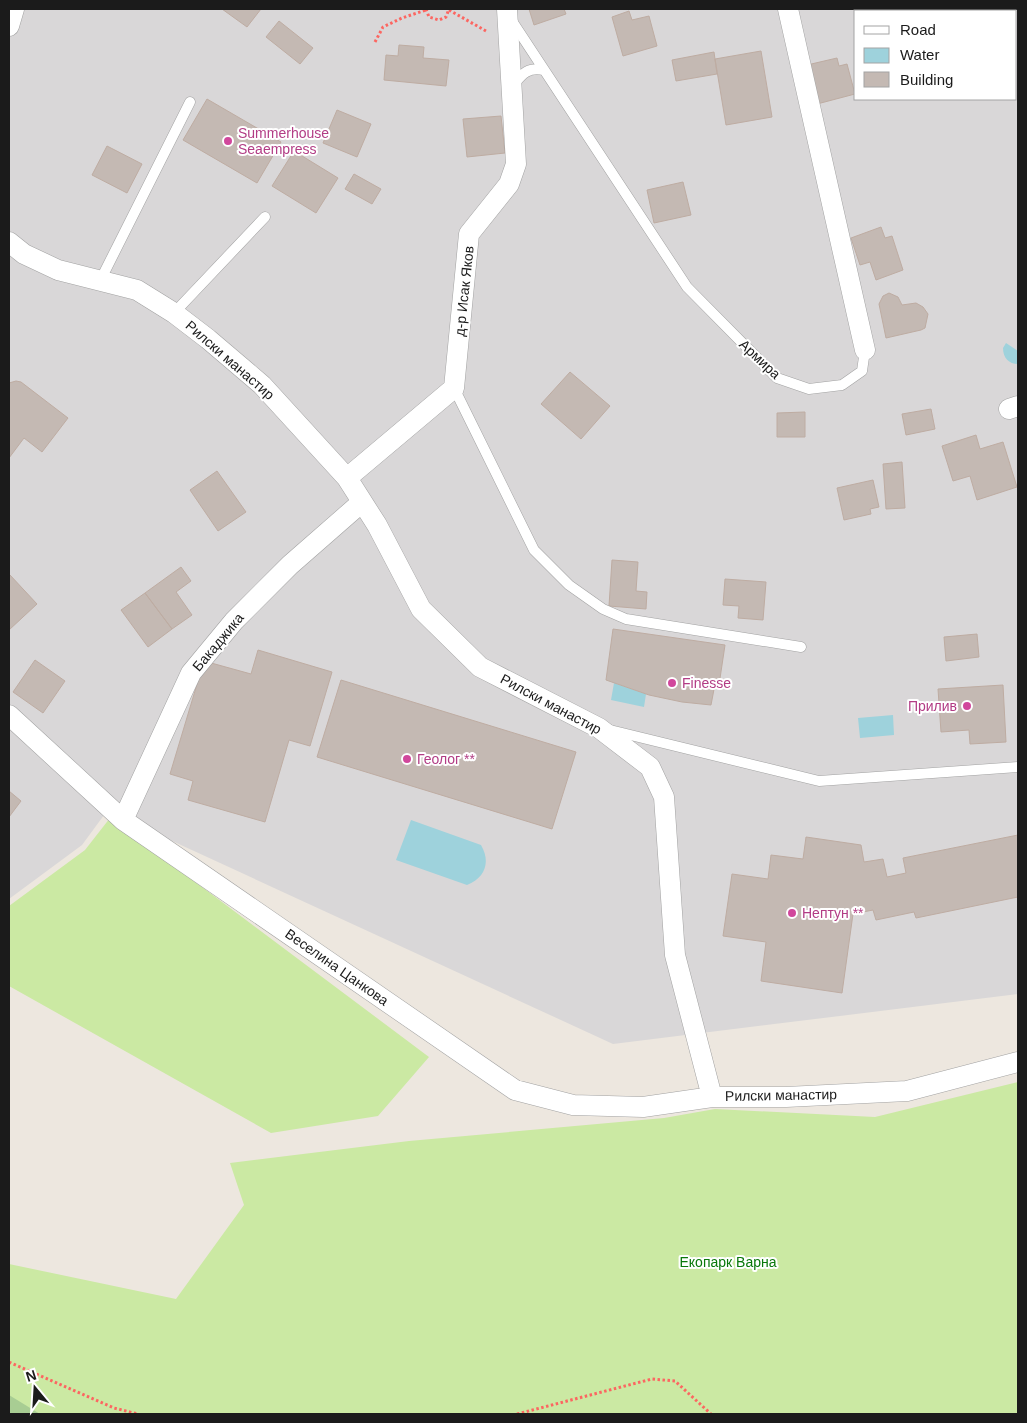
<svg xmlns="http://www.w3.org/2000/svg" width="1027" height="1423" viewBox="0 0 1027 1423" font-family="Arial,sans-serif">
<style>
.residential{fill:#d9d7d8;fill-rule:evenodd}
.grass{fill:#cbe9a3}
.forest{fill:#a8cd93}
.water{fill:#9ed2dc}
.building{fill:#c4b9b3;stroke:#beaca2}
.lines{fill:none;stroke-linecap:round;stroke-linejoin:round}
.lane-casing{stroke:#a2a2a2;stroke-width:11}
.street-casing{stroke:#a2a2a2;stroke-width:21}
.path{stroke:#fc6661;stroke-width:3;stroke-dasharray:2.5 2.5;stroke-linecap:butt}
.lane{stroke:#fff;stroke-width:10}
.street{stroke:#fff;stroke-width:20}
.hotel-dot{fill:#d1479c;stroke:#fff;stroke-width:2}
.labels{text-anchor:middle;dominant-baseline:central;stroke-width:4;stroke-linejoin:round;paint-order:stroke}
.hotel-label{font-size:14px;fill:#b23c85;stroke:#fff;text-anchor:start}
.street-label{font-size:14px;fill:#1b1b1b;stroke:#fff}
.park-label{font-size:14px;fill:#09780a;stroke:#fff}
</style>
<rect width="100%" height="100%" fill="#ede7df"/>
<path class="residential" d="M9,9h1009v985l-405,50 -506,-233 -25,34 -73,54zM856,11h160v88h-160z"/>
<path class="grass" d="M110,818l319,239 -51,59 -107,17 -262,-147v-80l76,-56z
M1018,1082v332h-1009v-150l167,35 68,-94 -14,-42 179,-22 255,-23 51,-9 160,8z"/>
<path class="forest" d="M9,1395l31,19h-31z"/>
<path class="water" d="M1006,343l12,8v13c-9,0 -15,-6 -15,-16z
M614,683l32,11 -2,13 -33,-7z
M893,715l1,20 -34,3 -2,-20z
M411,820l70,25c10,17 4,33 -14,40l-71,-25z"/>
<path class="building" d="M222,9h39l-14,18z
M529,9h35l2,5 -32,11z
M629,11l3,9 17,-4 8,30 -34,10 -11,-39z
M279,21l34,27 -13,16 -34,-27z
M399,45l25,2 -1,11 26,2 -3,26 -62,-6 2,-25 12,1z
M761,51l11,66 -46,8 -11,-66z
M714,52l3,22 -41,7 -4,-21z
M837,58l2,8 8,-2 8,30 -38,10 -10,-39z
M207,99l74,43 -24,41 -74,-43z
M337,110l34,14 -14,33 -34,-14z
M501,116l4,37 -38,4 -4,-38z
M107,146l35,18 -15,29 -35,-18z
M294,151l44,27 -22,35 -44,-27z
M354,174l27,15 -9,15 -27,-15z
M683,182l8,33 -37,8 -7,-33z
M881,227l4,11 7,-2 11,34 -27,10 -6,-18 -10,3 -9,-27z
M889,293l9,4 4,8 14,-2 7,4 5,7 -3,14 -4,2 -35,8 -7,-34 4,-8z
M570,372l40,34 -29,33 -40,-35z
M16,381l5,1 47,36 -26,34 -18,-14 -15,20v-75z
M931,409l4,20 -29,6 -4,-21z
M805,412v25h-28v-24z
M976,435l4,14 23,-7 14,45 -40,13 -7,-24 -17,5 -11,-35z
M902,462l3,46 -19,1 -3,-45z
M217,471l29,41 -28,19 -28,-41z
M873,480l6,27 -9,2 1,5 -27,6 -7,-32z
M612,560l26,2 -2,29 11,1 -1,17 -37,-3z
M181,567l10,14 -15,11 16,23 -20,14 -27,-36z
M10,575l27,29 -28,26v-54z
M725,579l41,3 -3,38 -25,-2 1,-12 -16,-1z
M145,593l27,36 -24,18 -27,-37z
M613,629l112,16 -6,40 -4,-1 -4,21 -29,-3 -33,-7 -43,-15z
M977,634l2,23 -33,4 -2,-24z
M258,650l74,22 -22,74 -21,-6 -24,82 -77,-22 5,-19 -23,-7 34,-113 47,13z
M35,660l30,21 -22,32 -30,-21z
M341,680l235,72 -24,77 -235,-72z
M1003,685l3,57 -36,2 -1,-14 -28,2 -3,-43z
M9,791l12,10 -12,16z
M1018,835v62l-102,21 -2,-6 -38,8 -3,-10 -20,4 -11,79 -81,-12 5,-39 -43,-6 9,-62 36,5 3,-24 32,4 3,-22 55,8 3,17 19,-3 4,18 19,-4 -3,-15z"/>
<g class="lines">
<g class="lane-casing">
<path id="lane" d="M512,21l175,266 90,91 32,11 33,-4 20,-14 3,-21
M513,85c10,-12 15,-18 31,-15
M100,281l90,-179
M174,313l91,-96
M454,388l80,162 35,35 34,24 23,10 175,28
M610,730l209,51 199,-14"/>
</g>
<g class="street-casing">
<path id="street" d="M788,9l77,341
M9,26l5,-17
M9,242l15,12 34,16 79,20 37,23 34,26 54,46 85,93 30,47 44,84 59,58 119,61 51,39 14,30 11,158 37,142h74l121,-6 111,-29
M1009,409l9,-3
M347,478l107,-90 15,-154 40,-50 7,-20 -9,-155
M9,715l114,105 392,270 58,15 70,2 69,-10
M123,820l68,-147 43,-52 56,-56 72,-63"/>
</g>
<path class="path" d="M426,9l3,8 10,3 7,-3 3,-8
M449,10l37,21
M375,42l8,-15 19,-9 24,-8
M9,1362l105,46 24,6
M517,1414l135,-35 23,2 36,33"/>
<use href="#lane" class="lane"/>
<use href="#street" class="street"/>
</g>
<g class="hotel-dot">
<circle cx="228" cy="141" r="5"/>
<circle cx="672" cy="683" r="5"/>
<circle cx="967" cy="706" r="5"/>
<circle cx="407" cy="759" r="5"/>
<circle cx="792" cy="913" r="5"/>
</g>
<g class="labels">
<g class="hotel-label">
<text x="238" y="133">Summerhouse<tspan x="238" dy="16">Seaempress</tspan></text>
<text x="682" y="683">Finesse</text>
<text x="957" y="706" text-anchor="end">Прилив</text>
<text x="417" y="759">Геолог **</text>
<text x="802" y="913">Нептун **</text>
</g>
<g class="street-label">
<text transform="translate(464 291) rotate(-84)">д-р Исак Яков</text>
<text transform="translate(760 359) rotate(43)">Армира</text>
<text transform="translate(230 360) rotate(41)">Рилски манастир</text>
<text transform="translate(218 642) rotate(-50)">Бакаджика</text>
<text transform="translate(551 704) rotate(28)">Рилски манастир</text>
<text transform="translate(337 967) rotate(35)">Веселина Цанкова</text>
<text transform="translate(781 1095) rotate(-1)">Рилски манастир</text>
</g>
<g class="park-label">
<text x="728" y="1262">Екопарк Варна</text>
</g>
</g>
<rect width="1027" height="1423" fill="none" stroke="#1b1b1b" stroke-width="20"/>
<rect x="854" y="10" width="162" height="90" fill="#ffffff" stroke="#a4a4a4"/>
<rect x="864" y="26" width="25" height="8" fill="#ffffff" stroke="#a4a4a4"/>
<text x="900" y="35" font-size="15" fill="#1b1b1b">Road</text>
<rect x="864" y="48" width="25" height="15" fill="#9ed2dc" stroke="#a4a4a4"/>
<text x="900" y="60" font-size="15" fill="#1b1b1b">Water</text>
<rect x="864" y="72" width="25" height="15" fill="#c4b9b3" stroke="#a4a4a4"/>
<text x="900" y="85" font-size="15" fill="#1b1b1b">Building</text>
<g transform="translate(35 1388) rotate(342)" stroke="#ffffff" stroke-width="4" paint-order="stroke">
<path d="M0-4L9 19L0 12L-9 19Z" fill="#1b1b1b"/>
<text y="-8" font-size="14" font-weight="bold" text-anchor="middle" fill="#1b1b1b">N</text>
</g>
</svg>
